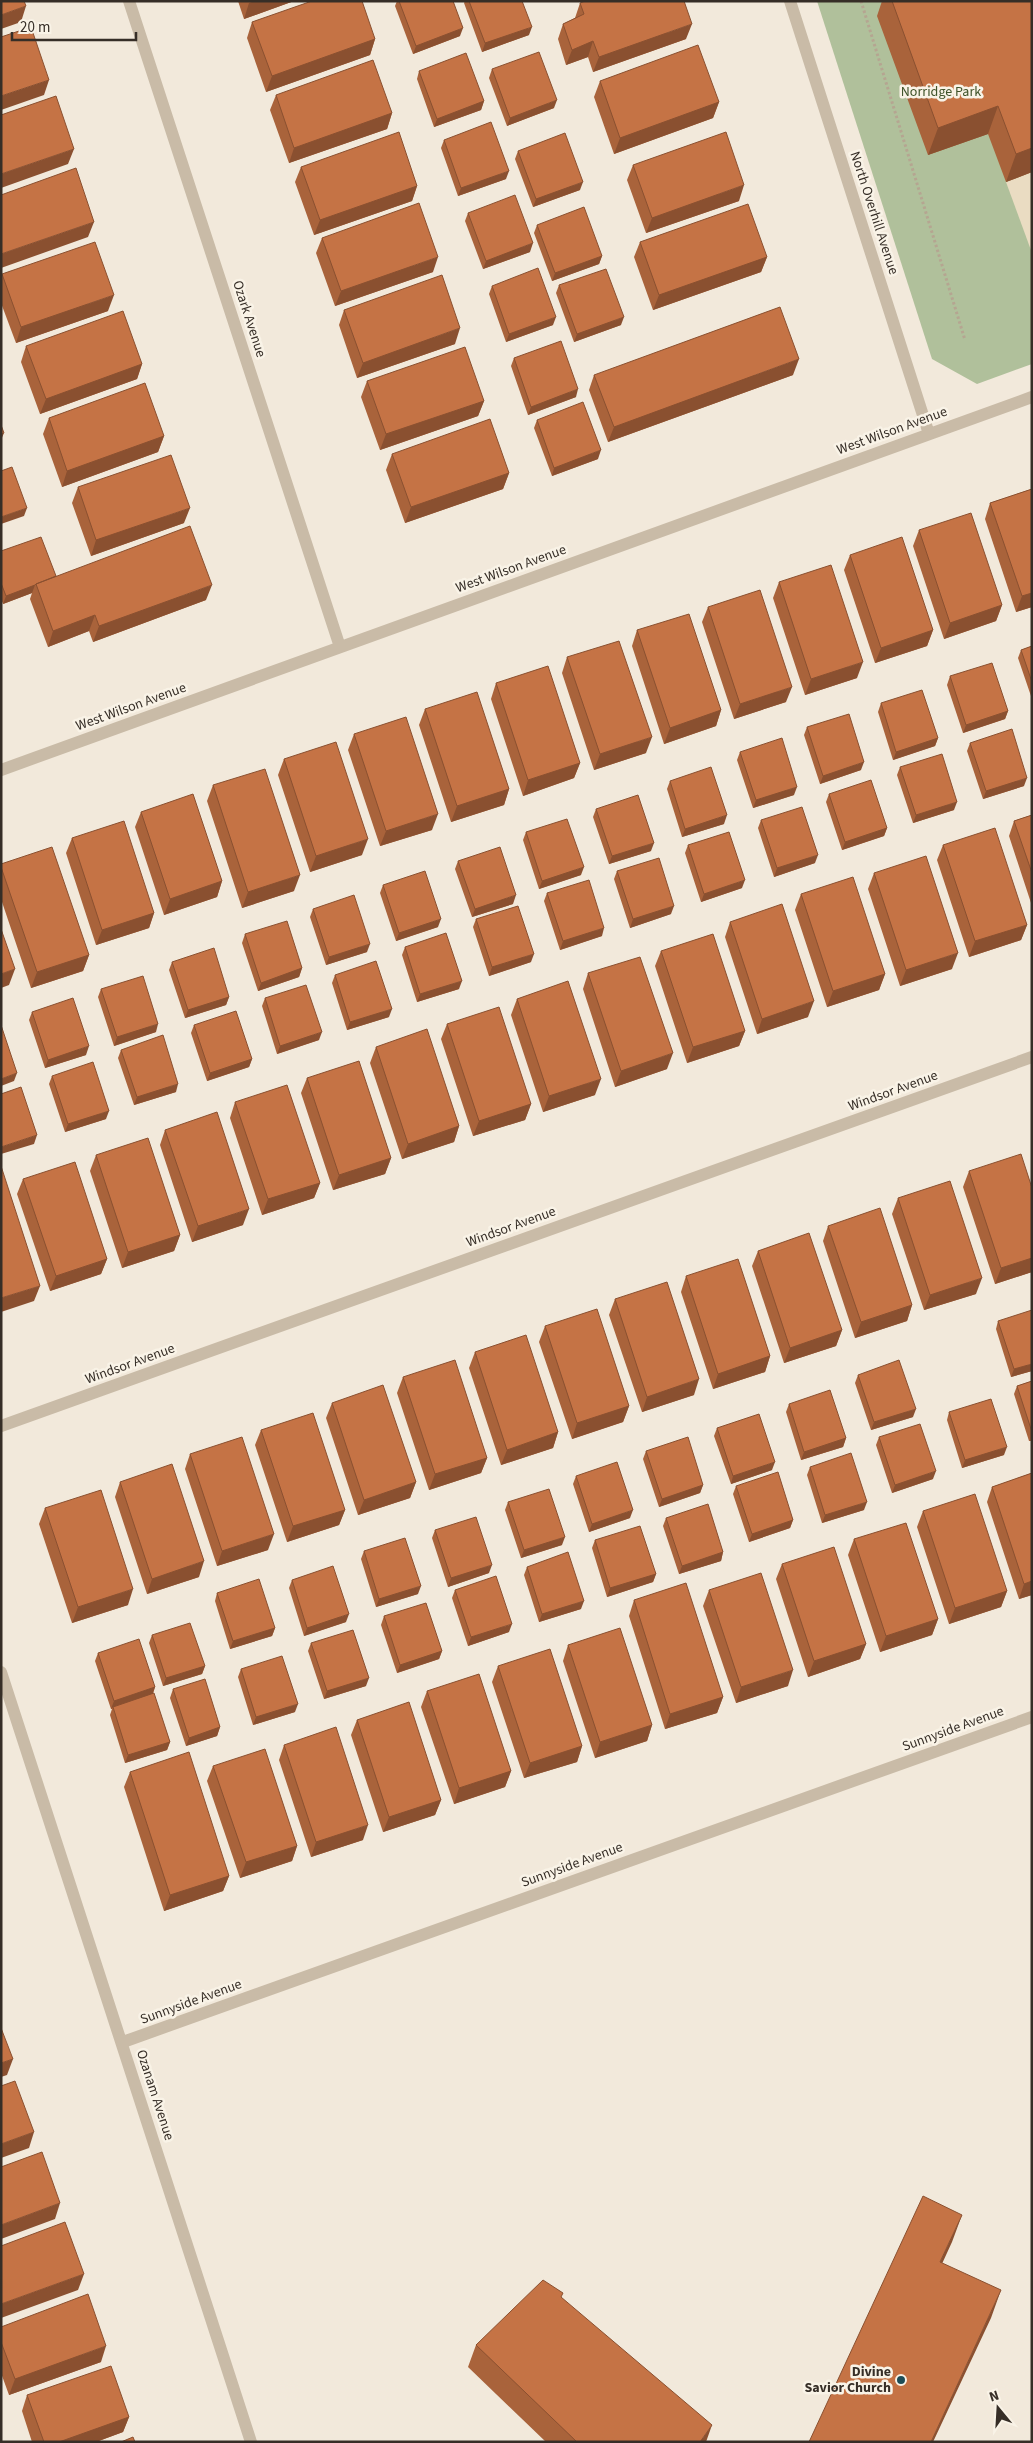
<svg xmlns="http://www.w3.org/2000/svg" width="1033" height="2443" viewBox="0 0 1033 2443" font-family="'Source Sans 3',sans-serif">
<style>
.green{fill:#b0c09b}
.plaza{fill:#eadcc2}
.lines{fill:none;stroke-linecap:round;stroke-linejoin:round}
.path{stroke:#b5a591;stroke-width:3;stroke-dasharray:2.5 2.5;stroke-linecap:butt}
.minor{stroke:#c9bba7;stroke-width:12}
.wall{fill:#a9633b}
.shaded-wall{fill:#8a5030}
.building{fill:#c57345;stroke:#8a5030}
.poi-dot{fill:#1d4d57;stroke:#f9f3e7;stroke-width:2}
.labels{text-anchor:middle;dominant-baseline:central;stroke-width:5;stroke-linejoin:round;paint-order:stroke}
.park-label{font-size:14px;fill:#40542b;stroke:#f9f3e7}
.street-label{font-size:14px;fill:#362e27;stroke:#f9f3e7}
.poi-label{font-size:14px;font-weight:bold;fill:#362e27;stroke:#f9f3e7;text-anchor:end}
</style>
<rect width="100%" height="100%" fill="#f2e9db"/>
<path class="green" d="M817,1h215v363l-55,20 -45,-25z"/>
<path class="plaza" d="M1032,172v81l-26,-71z"/>
<g class="lines">
<path class="path" d="M861,1l104,339"/>
<path class="minor" d="M129,1l211,646
M790,1l139,433
M1,770l1031,-373
M1,1426l1031,-369
M1,1672l250,770
M123,2042l909,-325"/>
</g>
<path class="wall" d="M238,1h56l-50,18z
M397,1h56l7,35 -47,18 -18,-48z
M465,1h57l7,34 -47,17 -18,-49z
M882,1h150v171l-26,10 -18,-48 -60,21 -51,-139z
M580,3l106,36 -93,33 -5,-15 -22,8 -8,-26 5,-15 12,-6z
M252,22l123,17 -5,16 -104,37 -19,-54z
M492,69l62,39 -47,18 -18,-48z
M419,71l65,30 -3,9 -47,17 -17,-48z
M600,81l119,21 -6,16 -99,36 -20,-57z
M276,95l116,18 -5,16 -98,34 -19,-53z
M444,140l62,39 -48,17 -17,-48z
M518,151l62,39 -47,17 -18,-48z
M633,165l106,36 -93,32 -19,-53z
M301,167l116,19 -5,15 -98,34 -19,-53z
M468,213l62,39 -47,17 -18,-48z
M537,225l65,31 -3,8 -47,17 -18,-48z
M322,238l111,34 -98,34 -19,-53z
M640,242l127,15 -6,15 -108,38 -19,-53z
M2,274l106,37 -92,32 -15,-40v-25z
M559,285l62,40 -47,17 -18,-49z
M492,286l61,39 -47,17 -17,-48z
M344,310l111,34 -98,34 -18,-53z
M26,346l116,18 -5,15 -97,35 -19,-52z
M514,358l62,39 -48,18 -17,-49z
M594,375h199l-185,67 -19,-52z
M367,381l117,20 -6,15 -98,34 -19,-53z
M49,418l115,18 -6,16 -96,35 -19,-53z
M537,420l61,39 -46,17 -18,-48z
M392,454l117,19 -6,16 -98,34 -19,-53z
M78,487l106,36 -93,33 -19,-53z
M1032,489v118l-16,5 -31,-93 5,-16z
M919,530l83,75 -6,16 -52,18 -31,-93z
M1,551l55,25 150,24 -113,42 -4,-11 -41,16 -18,-48 2,-6 -29,11 -2,-5z
M850,555l83,75 -6,16 -52,17 -31,-93z
M779,582l78,96 -52,17 -32,-97z
M708,607l78,95 -52,17 -32,-97z
M637,630l84,80 -5,16 -52,18 -32,-98z
M1032,646v53l-14,-41 3,-8z
M567,657l79,96 -52,17 -32,-97z
M950,676l58,35 -3,8 -42,14 -16,-48z
M496,683l84,80 -6,15 -51,18 -32,-97z
M881,703l57,35 -3,8 -42,14 -15,-48z
M425,709l84,80 -5,16 -53,17 -32,-97z
M807,727l54,43 -41,14 -16,-49z
M354,734l78,96 -52,16 -32,-96z
M970,743l54,43 -41,13 -16,-48z
M740,752l54,43 -41,13 -16,-48z
M284,759l78,96 -52,17 -32,-97z
M900,767l54,43 -41,13 -16,-48z
M670,781l54,43 -42,13 -15,-48z
M213,785l81,106 -52,17 -35,-107z
M829,794l58,34 -3,8 -42,14 -16,-48z
M596,809l55,42 -42,13 -16,-47z
M141,812l81,69 -5,16 -53,18 -29,-88z
M1032,815v91l-23,-70 5,-15z
M761,820l54,43 -41,14 -16,-49z
M526,832l55,43 -42,14 -16,-49z
M72,838l82,75 -5,15 -53,17 -30,-92z
M688,845l54,43 -41,14 -16,-49z
M943,845l84,80 -6,15 -52,17 -32,-97z
M458,861l55,43 -41,13 -17,-48z
M1,864l88,91 -6,16 -52,17 -30,-89z
M617,871l54,43 -41,14 -16,-49z
M874,873l78,96 -52,17 -32,-97z
M383,885l55,42 -42,14 -16,-48z
M547,893l55,43 -42,14 -16,-49z
M801,894l84,80 -6,16 -52,17 -32,-97z
M313,909l54,43 -41,13 -16,-48z
M476,919l55,43 -42,14 -16,-49z
M730,922l78,95 -51,17 -32,-97z
M245,934l57,34 -3,9 -41,14 -16,-48z
M405,947l54,42 -42,13 -15,-47z
M661,951l84,80 -6,15 -52,17 -32,-97z
M172,962l57,35 -3,8 -41,13 -16,-48z
M588,973l79,96 -52,18 -32,-98z
M335,975l54,42 -42,13 -15,-47z
M101,989l55,43 -42,14 -16,-49z
M265,998l54,42 -42,14 -15,-48z
M517,999l78,96 -52,17 -32,-97z
M32,1012l54,43 -41,13 -16,-48z
M447,1024l84,80 -6,16 -52,16 -32,-97z
M194,1025l58,34 -3,8 -42,14 -16,-48z
M376,1047l83,79 -5,16 -52,17 -32,-96z
M121,1050l55,42 -42,13 -16,-47z
M52,1076l54,43 -41,13 -16,-48z
M307,1078l84,80 -6,16 -52,16 -32,-97z
M235,1102l85,81 -6,15 -52,17 -32,-97z
M165,1130l78,95 -51,17 -32,-97z
M96,1155l84,80 -6,16 -52,17 -32,-97z
M969,1171l63,17v84l-37,12 -32,-97z
M23,1179l84,80 -6,15 -51,17 -33,-97z
M898,1198l78,96 -52,16 -32,-96z
M828,1226l84,79 -5,16 -52,17 -32,-97z
M758,1251l84,79 -6,16 -52,17 -32,-97z
M686,1276l84,80 -5,16 -52,17 -32,-97z
M615,1299l79,96 -52,17 -33,-97z
M998,1321l34,50 -21,6 -15,-48z
M545,1326l84,80 -6,16 -51,17 -33,-97z
M475,1352l83,80 -5,16 -52,17 -32,-97z
M858,1375l55,42 -42,13 -16,-47z
M403,1377l84,81 -6,15 -52,17 -32,-97z
M1032,1381v60h-3l-15,-47 3,-8z
M332,1403l84,79 -6,16 -52,17 -32,-97z
M789,1404l57,34 -3,9 -42,13 -15,-48z
M949,1412l55,43 -42,13 -15,-48z
M717,1428l55,42 -41,14 -17,-48z
M261,1430l84,80 -6,15 -52,17 -32,-97z
M879,1437l54,42 -41,14 -16,-48z
M646,1451l57,34 -3,8 -41,14 -16,-48z
M190,1454l78,96 -51,16 -32,-97z
M810,1467l54,43 -42,13 -15,-48z
M1032,1473v122l-13,4 -32,-97 5,-15z
M576,1476l54,42 -41,14 -16,-48z
M120,1482l79,95 -52,17 -32,-97z
M736,1486l57,34 -3,8 -41,14 -16,-48z
M508,1502l54,43 -41,13 -16,-48z
M45,1508l83,97 -56,18 -33,-99z
M923,1511l84,80 -6,16 -52,17 -32,-97z
M666,1518l57,34 -2,9 -42,13 -16,-48z
M435,1530l54,43 -41,14 -16,-49z
M854,1539l84,80 -6,16 -52,17 -32,-97z
M595,1540l61,34 -3,8 -46,15 -15,-49z
M364,1551l54,43 -42,13 -15,-48z
M782,1564l84,80 -6,15 -52,18 -32,-98z
M527,1567l54,42 -42,13 -15,-47z
M292,1580l54,42 -42,14 -15,-48z
M455,1590l54,42 -41,14 -16,-48z
M709,1590l79,96 -52,17 -33,-97z
M217,1593l58,35 -3,8 -42,13 -15,-48z
M634,1600l89,97 -6,16 -52,16 -36,-113z
M384,1616l58,35 -3,8 -42,14 -16,-48z
M152,1635l53,31 -3,8 -39,12 -14,-43z
M311,1643l55,43 -42,13 -16,-48z
M568,1645l84,80 -5,16 -52,17 -32,-97z
M98,1653l57,34 -2,7 17,48 -3,8 -42,13 -15,-48 2,-6h-1l-16,-48z
M498,1666l84,80 -5,16 -53,16 -32,-96z
M241,1669l54,43 -42,13 -15,-48z
M173,1689l47,38 -3,9 -31,10 -16,-48z
M427,1691l84,80 -6,16 -51,17 -33,-97z
M357,1720l84,80 -6,15 -52,17 -32,-97z
M284,1745l79,95 -52,17 -32,-97z
M213,1766l84,80 -5,15 -52,17 -33,-97z
M130,1772l99,104 -6,15 -59,20 -40,-124z
M562,2298l144,144h-160l-78,-75 8,-22z
M1,2327l100,35 -92,33 -8,-22z
M27,2395l102,22 -6,15 -27,10h-64l-10,-31z"/>
<path class="shaded-wall" d="M255,1h39l-50,18 5,-16z
M26,6l-5,16 -20,7v-14z
M692,24l-6,15 -93,33 6,-15z
M532,27l-3,8 -47,17 3,-9z
M463,28l-3,8 -47,18 3,-8z
M375,39l-5,16 -104,37 6,-16z
M593,41l-5,16 -22,8 6,-15z
M49,80l-5,15 -43,15v-14z
M557,100l-3,8 -47,18 3,-8z
M484,101l-3,9 -47,17 3,-8z
M719,102l-6,16 -99,36 6,-16z
M998,106l-10,28 -60,21 10,-27z
M392,113l-5,16 -98,34 5,-15z
M1032,148v24l-26,10 10,-28z
M74,149l-6,15 -67,24v-14z
M509,171l-3,8 -48,17 3,-8z
M583,182l-3,8 -47,17 3,-8z
M744,185l-5,16 -93,32 6,-15z
M417,186l-5,15 -98,34 6,-15z
M94,222l-6,15 -87,31v-14z
M533,243l-3,9 -47,17 3,-8z
M602,256l-3,8 -47,17 3,-8z
M438,257l-5,15 -98,34 6,-15z
M767,257l-6,15 -108,38 6,-15z
M114,295l-6,16 -92,32 5,-16z
M556,317l-3,8 -47,17 3,-8z
M624,317l-3,8 -47,17 3,-8z
M460,328l-5,16 -98,34 6,-15z
M799,359l-6,16 -185,67 6,-15z
M142,364l-5,15 -97,35 6,-15z
M578,389l-2,8 -48,18 3,-8z
M484,401l-6,15 -98,34 6,-16z
M4,433l-3,7v-6z
M164,436l-6,16 -96,35 5,-16z
M601,450l-3,9 -46,17 2,-8z
M509,473l-6,16 -98,34 6,-16z
M27,508l-3,8 -23,8v-7z
M190,508l-6,15 -93,33 5,-16z
M35,585l-3,8 -29,11 3,-8z
M212,585l-6,15 -113,42 6,-16z
M1032,593v14l-16,5 6,-16z
M1002,605l-6,16 -52,18 6,-16z
M95,615l-6,16 -41,16 5,-16z
M933,630l-6,16 -52,17 6,-15z
M863,662l-6,16 -52,17 6,-16z
M792,687l-6,15 -52,17 6,-15z
M721,710l-5,16 -52,18 6,-16z
M1008,711l-3,8 -42,14 3,-8z
M652,737l-6,16 -52,17 6,-16z
M938,738l-3,8 -42,14 3,-8z
M864,762l-3,8 -41,14 3,-8z
M580,763l-6,15 -51,18 5,-16z
M1027,778l-3,8 -41,13 3,-8z
M797,787l-3,8 -41,13 3,-8z
M509,789l-5,16 -53,17 6,-16z
M957,802l-3,8 -41,13 3,-8z
M438,814l-6,16 -52,16 6,-15z
M727,815l-3,9 -42,13 3,-8z
M887,828l-3,8 -42,14 3,-8z
M368,839l-6,16 -52,17 6,-16z
M654,843l-3,8 -42,13 3,-8z
M818,855l-3,8 -41,14 3,-9z
M584,867l-3,8 -42,14 3,-8z
M300,875l-6,16 -52,17 6,-16z
M745,880l-3,8 -41,14 3,-8z
M222,881l-5,16 -53,18 6,-16z
M516,895l-3,9 -41,13 3,-8z
M674,906l-3,8 -41,14 3,-9z
M154,913l-5,15 -53,17 6,-15z
M441,919l-3,8 -42,14 3,-8z
M1027,925l-6,15 -52,17 6,-16z
M604,928l-2,8 -42,14 3,-9z
M370,944l-3,8 -41,13 3,-8z
M958,953l-6,16 -52,17 6,-16z
M534,954l-3,8 -42,14 3,-9z
M89,955l-6,16 -52,17 6,-16z
M302,968l-3,9 -41,14 3,-8z
M15,969l-6,16 -8,3v-14z
M885,974l-6,16 -52,17 6,-16z
M462,981l-3,8 -42,13 3,-8z
M229,997l-3,8 -41,13 3,-8z
M814,1001l-6,16 -51,17 5,-15z
M392,1009l-3,8 -42,13 3,-8z
M158,1024l-2,8 -42,14 3,-9z
M745,1031l-6,15 -52,17 6,-16z
M322,1032l-3,8 -42,14 3,-8z
M89,1046l-3,9 -41,13 3,-8z
M673,1053l-6,16 -52,18 6,-16z
M252,1059l-3,8 -42,14 3,-8z
M17,1073l-3,8 -13,5v-7z
M601,1079l-6,16 -52,17 6,-16z
M178,1084l-2,8 -42,13 3,-8z
M531,1104l-6,16 -52,16 6,-15z
M109,1111l-3,8 -41,13 3,-8z
M459,1126l-5,16 -52,17 6,-15z
M37,1135l-3,9 -33,10v-7z
M391,1158l-6,16 -52,16 6,-15z
M320,1183l-6,15 -52,17 6,-16z
M249,1209l-6,16 -51,17 6,-16z
M180,1235l-6,16 -52,17 6,-16z
M1032,1258v14l-37,12 6,-16z
M107,1259l-6,15 -51,17 6,-15z
M982,1278l-6,16 -52,16 6,-15z
M40,1286l-6,15 -33,11v-14z
M912,1305l-5,16 -52,17 6,-16z
M842,1330l-6,16 -52,17 6,-15z
M770,1356l-5,16 -52,17 5,-15z
M1032,1364v7l-21,6 3,-8z
M699,1379l-5,16 -52,17 5,-15z
M629,1406l-6,16 -51,17 5,-16z
M916,1409l-3,8 -42,13 3,-8z
M558,1432l-5,16 -52,17 6,-15z
M846,1438l-3,9 -42,13 3,-8z
M1007,1447l-3,8 -42,13 3,-8z
M487,1458l-6,15 -52,17 6,-16z
M775,1462l-3,8 -41,14 2,-8z
M936,1471l-3,8 -41,14 3,-8z
M416,1482l-6,16 -52,17 6,-15z
M703,1485l-3,8 -41,14 3,-8z
M867,1502l-3,8 -42,13 3,-8z
M345,1510l-6,15 -52,17 6,-16z
M633,1510l-3,8 -41,14 3,-8z
M793,1520l-3,8 -41,14 3,-8z
M274,1534l-6,16 -51,16 5,-15z
M565,1537l-3,8 -41,13 3,-8z
M723,1552l-2,9 -42,13 3,-8z
M204,1561l-5,16 -52,17 5,-15z
M492,1565l-3,8 -41,14 3,-9z
M656,1574l-3,8 -46,15 3,-9z
M1032,1581v14l-13,4 5,-15z
M421,1586l-3,8 -42,13 3,-8z
M133,1589l-5,16 -56,18 6,-16z
M1007,1591l-6,16 -52,17 6,-16z
M584,1601l-3,8 -42,13 3,-8z
M349,1614l-3,8 -42,14 3,-8z
M938,1619l-6,16 -52,17 6,-16z
M512,1624l-3,8 -41,14 3,-9z
M275,1628l-3,8 -42,13 3,-8z
M866,1644l-6,15 -52,18 6,-16z
M442,1651l-3,8 -42,14 3,-8z
M205,1666l-3,8 -39,12 3,-8z
M793,1670l-5,16 -52,17 5,-16z
M369,1678l-3,8 -42,13 3,-8z
M155,1687l-3,8 -39,12 -2,2 3,-8z
M723,1697l-6,16 -52,16 5,-15z
M298,1704l-3,8 -42,13 3,-8z
M652,1725l-5,16 -52,17 5,-16z
M220,1727l-3,9 -31,10 3,-8z
M170,1742l-3,8 -42,13 3,-8z
M582,1746l-5,16 -53,16 6,-15z
M511,1771l-6,16 -51,17 5,-16z
M441,1800l-6,15 -52,17 6,-15z
M368,1825l-5,15 -52,17 5,-15z
M297,1846l-5,15 -52,17 6,-16z
M229,1876l-6,15 -59,20 6,-16z
M13,2059l-6,16 -6,2v-14z
M34,2132l-5,16 -28,10v-14z
M60,2203l-5,16 -54,20v-14z
M962,2215l-10,27 -22,48 10,-28z
M84,2274l-6,16 -77,28v-14z
M1001,2290l-10,28 -58,124h-2z
M106,2346l-5,16 -92,33 6,-16z
M129,2417l-6,15 -27,10h-37z
M712,2425l-6,17h-6z"/>
<path class="building" d="M1,1h23l2,5 -25,9z
M312,1h50l13,38 -103,37 -20,-54z
M399,1h54l10,27 -47,18z
M469,1h53l10,26 -47,16z
M585,1h99l8,23 -93,33 -6,-16 -21,9 -9,-26 21,-10 -4,-11z
M892,1h140v147l-16,6 -18,-48 -60,22z
M31,27l18,53 -48,16v-59z
M698,45l21,57 -99,36 -20,-57z
M539,52l18,48 -47,18 -18,-49z
M466,53l18,48 -47,18 -18,-48z
M373,60l19,53 -98,35 -18,-53z
M56,96l18,53 -73,25v-59z
M491,122l18,49 -48,17 -17,-48z
M399,132l18,54 -97,34 -19,-53z
M726,132l18,53 -92,33 -19,-53z
M565,133l18,49 -47,17 -18,-48z
M76,168l18,54 -93,32v-59z
M515,195l18,48 -47,18 -18,-48z
M419,203l19,54 -97,34 -19,-53z
M748,204l19,53 -108,38 -19,-53z
M584,207l18,49 -47,17 -18,-48z
M95,242l19,53 -93,32 -19,-53z
M538,268l18,49 -47,17 -17,-48z
M606,269l18,48 -47,17 -18,-49z
M442,275l18,53 -97,35 -19,-53z
M780,307l19,52 -185,68 -20,-52z
M123,311l19,53 -96,35 -20,-53z
M561,341l17,48 -47,18 -17,-49z
M465,347l19,54 -98,33 -19,-53z
M145,383l19,53 -97,35 -18,-53z
M583,402l18,48 -47,18 -17,-48z
M490,419l19,54 -98,34 -19,-53z
M1,425l3,8 -3,1z
M171,455l19,53 -94,32 -18,-53z
M12,467l15,41 -26,9v-46z
M1032,489v104l-10,3 -32,-93z
M971,513l31,92 -52,18 -31,-93z
M190,526l22,59 -113,41 -4,-11 -42,16 -17,-47z
M41,537l15,39 -20,8 -1,1 -29,11 -5,-13v-32z
M902,537l31,93 -52,18 -31,-93z
M831,565l32,97 -52,17 -32,-97z
M760,590l32,97 -52,17 -32,-97z
M689,614l32,96 -51,18 -33,-98z
M619,641l33,96 -52,17 -33,-97z
M1032,646v36l-11,-32z
M992,663l16,48 -42,14 -16,-49z
M548,666l32,97 -52,17 -32,-97z
M922,690l16,48 -42,14 -15,-49z
M477,692l32,97 -52,17 -32,-97z
M849,714l15,48 -41,14 -16,-49z
M406,717l32,97 -52,17 -32,-97z
M1012,729l15,49 -41,13 -16,-48z
M782,738l15,49 -41,13 -16,-48z
M336,742l32,97 -52,17 -32,-97z
M942,754l15,48 -41,13 -16,-48z
M711,767l16,48 -42,14 -15,-48z
M265,769l35,106 -52,17 -35,-107z
M871,780l16,48 -42,14 -16,-48z
M193,794l29,87 -52,18 -29,-87z
M638,795l16,48 -42,13 -16,-47z
M802,807l16,48 -41,13 -16,-48z
M1032,815v58l-18,-52z
M567,819l17,48 -42,14 -16,-49z
M124,821l30,92 -52,17 -30,-92z
M995,828l32,97 -52,16 -32,-96z
M729,832l16,48 -41,14 -16,-49z
M52,847l37,108 -52,17 -36,-105v-3z
M500,847l16,48 -41,14 -17,-48z
M926,856l32,97 -52,17 -32,-97z
M659,858l15,48 -41,13 -16,-48z
M425,871l16,48 -42,14 -16,-48z
M853,877l32,97 -52,17 -32,-97z
M589,880l15,48 -41,13 -16,-48z
M354,895l16,49 -41,13 -16,-48z
M782,904l32,97 -52,18 -32,-97z
M518,906l16,48 -42,13 -16,-48z
M287,921l15,47 -41,15 -16,-49z
M1,929l14,40 -14,5z
M446,933l16,48 -42,13 -15,-47z
M713,934l32,97 -52,16 -32,-96z
M214,948l15,49 -41,13 -16,-48z
M640,957l33,96 -52,18 -33,-98z
M376,961l16,48 -42,13 -15,-47z
M143,976l15,48 -41,13 -16,-48z
M568,981l33,98 -52,17 -32,-97z
M306,985l16,47 -42,14 -15,-48z
M73,998l16,48 -41,14 -16,-48z
M499,1007l32,97 -52,17 -32,-97z
M236,1011l16,48 -42,14 -16,-48z
M1,1025l16,48 -16,6z
M427,1029l32,97 -51,18 -32,-97z
M163,1035l15,49 -41,13 -16,-47z
M359,1061l32,97 -52,17 -32,-97z
M93,1062l16,49 -41,13 -16,-48z
M287,1085l33,98 -52,16 -33,-97z
M21,1087l16,48 -36,12v-53z
M217,1112l32,97 -51,17 -33,-96z
M148,1138l32,97 -52,17 -32,-97z
M1021,1154l11,34v70l-31,10 -32,-97z
M75,1162l32,97 -51,17 -33,-97z
M1,1166l39,120 -39,12z
M950,1181l32,97 -52,17 -32,-97z
M880,1208l32,97 -51,17 -33,-96z
M809,1233l33,97 -52,18 -32,-97z
M738,1259l32,97 -52,18 -32,-98z
M667,1282l32,97 -52,18 -32,-98z
M597,1309l32,97 -52,17 -32,-97z
M1032,1310v54l-18,5 -16,-48z
M526,1335l32,97 -51,18 -32,-98z
M455,1360l32,98 -52,16 -32,-97z
M899,1360l17,49 -42,13 -16,-47z
M1032,1381v51l-15,-46z
M383,1385l33,97 -52,18 -32,-97z
M830,1390l16,48 -42,14 -15,-48z
M991,1399l16,48 -42,13 -16,-48z
M313,1413l32,97 -52,16 -32,-96z
M759,1414l16,48 -42,14 -16,-48z
M920,1424l16,47 -41,14 -16,-48z
M242,1437l32,97 -52,17 -32,-97z
M688,1437l15,48 -41,14 -16,-48z
M851,1453l16,49 -42,13 -15,-48z
M617,1462l16,48 -41,14 -16,-48z
M172,1464l32,97 -52,18 -32,-97z
M778,1472l15,48 -41,14 -16,-48z
M1032,1473v108l-8,3 -32,-97z
M549,1489l16,48 -41,13 -16,-48z
M101,1490l32,99 -55,18 -33,-99z
M975,1494l32,97 -52,17 -32,-97z
M708,1504l15,48 -41,14 -16,-48z
M476,1517l16,48 -41,13 -16,-48z
M906,1523l32,96 -52,17 -32,-97z
M640,1526l16,48 -46,14 -15,-48z
M405,1538l16,48 -42,13 -15,-48z
M834,1547l32,97 -52,17 -32,-97z
M568,1552l16,49 -42,13 -15,-47z
M333,1566l16,48 -42,14 -15,-48z
M761,1573l32,97 -52,17 -32,-97z
M496,1576l16,48 -41,13 -16,-47z
M259,1579l16,49 -42,13 -16,-48z
M686,1583l37,114 -53,17 -36,-114z
M426,1603l16,48 -42,14 -16,-49z
M190,1623l15,43 -39,12 -14,-43z
M620,1628l32,97 -52,17 -32,-97z
M353,1630l16,48 -42,13 -16,-48z
M139,1639l16,48 -41,14 -16,-48z
M550,1649l32,97 -52,17 -32,-97z
M282,1656l16,48 -42,13 -15,-48z
M479,1674l32,97 -52,17 -32,-97z
M205,1679l15,48 -31,11 -16,-49z
M154,1693l16,49 -42,13 -15,-48z
M409,1702l32,98 -52,17 -32,-97z
M336,1727l32,98 -52,17 -32,-97z
M265,1749l32,97 -51,16 -33,-96z
M189,1752l40,124 -59,19 -40,-123z
M1,2028l12,31 -12,4z
M15,2081l19,51 -33,12v-58z
M42,2152l18,51 -59,22v-58z
M923,2196l39,19 -22,47 61,28 -70,152h-122z
M65,2222l19,52 -83,30v-58z
M543,2280l20,13 -2,4 151,128 -12,17h-123l-101,-97z
M88,2294l18,52 -91,33 -14,-37v-15z
M111,2366l18,51 -70,25h-15l-17,-47z
M133,2437l2,5h-14z"/>
<circle class="poi-dot" cx="901" cy="2380" r="5"/>
<g class="labels">
<g class="park-label">
<text x="941" y="92">Norridge Park</text>
</g>
<g class="street-label">
<text transform="translate(874 213) rotate(72)">North Overhill Avenue</text>
<text transform="translate(249 319) rotate(72)">Ozark Avenue</text>
<text transform="translate(892 431) rotate(-20)">West Wilson Avenue</text>
<text transform="translate(511 569) rotate(-20)">West Wilson Avenue</text>
<text transform="translate(131 707) rotate(-20)">West Wilson Avenue</text>
<text transform="translate(893 1091) rotate(-20)">Windsor Avenue</text>
<text transform="translate(511 1227) rotate(-20)">Windsor Avenue</text>
<text transform="translate(130 1364) rotate(-20)">Windsor Avenue</text>
<text transform="translate(953 1729) rotate(-20)">Sunnyside Avenue</text>
<text transform="translate(572 1865) rotate(-20)">Sunnyside Avenue</text>
<text transform="translate(191 2002) rotate(-20)">Sunnyside Avenue</text>
<text transform="translate(155 2095) rotate(72)">Ozanam Avenue</text>
</g>
<g class="poi-label">
<text x="891" y="2372">Divine<tspan x="891" dy="16">Savior Church</tspan></text>
</g>
</g>
<rect width="1033" height="2443" fill="none" stroke="#362e27" stroke-width="5"/>
<g transform="translate(998 2408) rotate(342)" stroke="#f9f3e7" stroke-width="4" paint-order="stroke">
<path d="M0-4L9 19L0 12L-9 19Z" fill="#362e27"/>
<text y="-8" font-size="14" font-weight="bold" text-anchor="middle" fill="#362e27">N</text>
</g>
<path d="M12 32v8h124v-8" fill="none" stroke="#362e27" stroke-width="2.5"/>
<text x="20" y="32" font-size="15" fill="#362e27" stroke="#f9f3e7" stroke-width="4" paint-order="stroke">20 m</text>
</svg>
